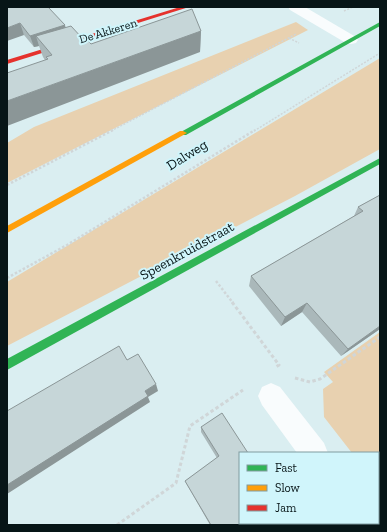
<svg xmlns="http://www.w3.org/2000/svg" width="387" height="532" viewBox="0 0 387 532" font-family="'Zilla Slab',serif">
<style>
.green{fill:#e8d1b0}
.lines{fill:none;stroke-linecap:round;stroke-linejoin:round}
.path-far2{stroke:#d0d6d8;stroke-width:1.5;stroke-dasharray:2 1.5;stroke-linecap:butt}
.path-far1{stroke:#d0d6d8;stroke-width:2.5;stroke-dasharray:2.5 2;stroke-linecap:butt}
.path{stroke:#d0d6d8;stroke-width:3;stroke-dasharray:3.5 2.5;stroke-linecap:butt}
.street{fill:#f9fcfd;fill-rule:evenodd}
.fast{fill:#30b455;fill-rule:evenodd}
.slow{fill:#ff9f0a;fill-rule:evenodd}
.jam{fill:#e5322d;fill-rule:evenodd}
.wall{fill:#aab8ba}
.shaded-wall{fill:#8b9697}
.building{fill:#c6d6d8;stroke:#8b9697}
.labels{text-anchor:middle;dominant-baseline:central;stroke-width:4;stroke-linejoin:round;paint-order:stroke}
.far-street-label{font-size:12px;fill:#071517;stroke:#d0f5fb}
.street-label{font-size:14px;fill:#071517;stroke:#d0f5fb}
</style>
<rect width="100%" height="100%" fill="#daeef1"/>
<path class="green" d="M296,22l12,8 -301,153v-40l27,-16z
M380,58v91l-85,47 -288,150v-64z
M380,332v157l-2,-2v-34h-26l-28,-36 -1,-28 10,-7 -9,-10z"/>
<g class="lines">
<path class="path-far2" d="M344,11l9,-4
M289,38l10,5
M111,131l185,-97
M254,131l126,-78"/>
<path class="path-far1" d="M7,185l106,-55
M7,278l60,-33 188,-115
M216,281l17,22"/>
<path class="path" d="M232,302l47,63 -3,2
M295,378l15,4 10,-3 60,-42
M117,525l59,-42 14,-57 53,-36"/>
<path class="street" d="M288,7h17l51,30 2,3 -2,3 -5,1 -5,-1 -56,-33z
M271,383l9,4 44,56 4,10h-31l-35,-48 -4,-9 4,-9z
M378,512l2,3v10h-27l-1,-2h26z"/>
<path class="fast" d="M380,22v4l-194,109h-3l-4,-2z
M380,158v6l-373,206v-11z"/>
<path class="slow" d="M180,131h3l4,2 -180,100v-7z"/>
<path class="jam" d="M180,7h9l-182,57v-4z"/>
</g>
<path class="wall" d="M7,7l58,18v3l26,16 110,-13 -1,21 -155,8 -2,-3 -4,-11 -5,1 -10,-12z
M380,195v134l-39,27 -39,-44 -21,14 -32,-40 2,-10 103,-60 4,-9z
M201,427l95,98h-86l-24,-42 -1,-2 32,-23 -16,-26z"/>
<path class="shaded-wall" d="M20,23l4,12 -17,6v-13z
M65,25l3,12 -32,-1 3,10 -5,1 -4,-11z
M201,31l-1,21 -193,74v-25z
M307,303l-5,9 -21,14 4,-9z
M380,326v3l-39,27 7,-7z
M156,384l2,7 -10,6 2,5 -143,92v-9l138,-94z"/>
<path class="building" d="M7,7h41l17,18 -35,11 -10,-13 -13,5z
M192,9l9,22 -194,70v-28l41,-14 -2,-2 6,-2 -16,-19 35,-10 12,13 2,-1 6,6z
M380,195v131l-32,23 -41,-46 -22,14 -34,-41 112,-65 -5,-4z
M119,346l8,14 11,-6 18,30 -11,7 3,5 -141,89v-74z
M222,413l26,40h-8v70h55l1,2h-85l-26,-44 34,-25 -18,-29z"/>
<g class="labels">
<g class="far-street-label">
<text transform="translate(108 31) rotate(-17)">De Akkeren</text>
</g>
<g class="street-label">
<text transform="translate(187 155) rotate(-32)">Dalweg</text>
<text transform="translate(187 251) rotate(-29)">Speenkruidstraat</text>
</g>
</g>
<rect width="387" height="532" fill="none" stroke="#071517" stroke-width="16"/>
<rect x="239" y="452" width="140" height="72" fill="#d0f5fb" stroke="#809ba0"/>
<rect x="247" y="465" width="20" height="6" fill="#30b455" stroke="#809ba0"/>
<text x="275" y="472" font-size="12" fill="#071517">Fast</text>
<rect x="247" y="485" width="20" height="6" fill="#ff9f0a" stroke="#809ba0"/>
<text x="275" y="492" font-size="12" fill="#071517">Slow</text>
<rect x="247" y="505" width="20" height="6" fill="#e5322d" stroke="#809ba0"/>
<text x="275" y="512" font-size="12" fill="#071517">Jam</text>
</svg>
